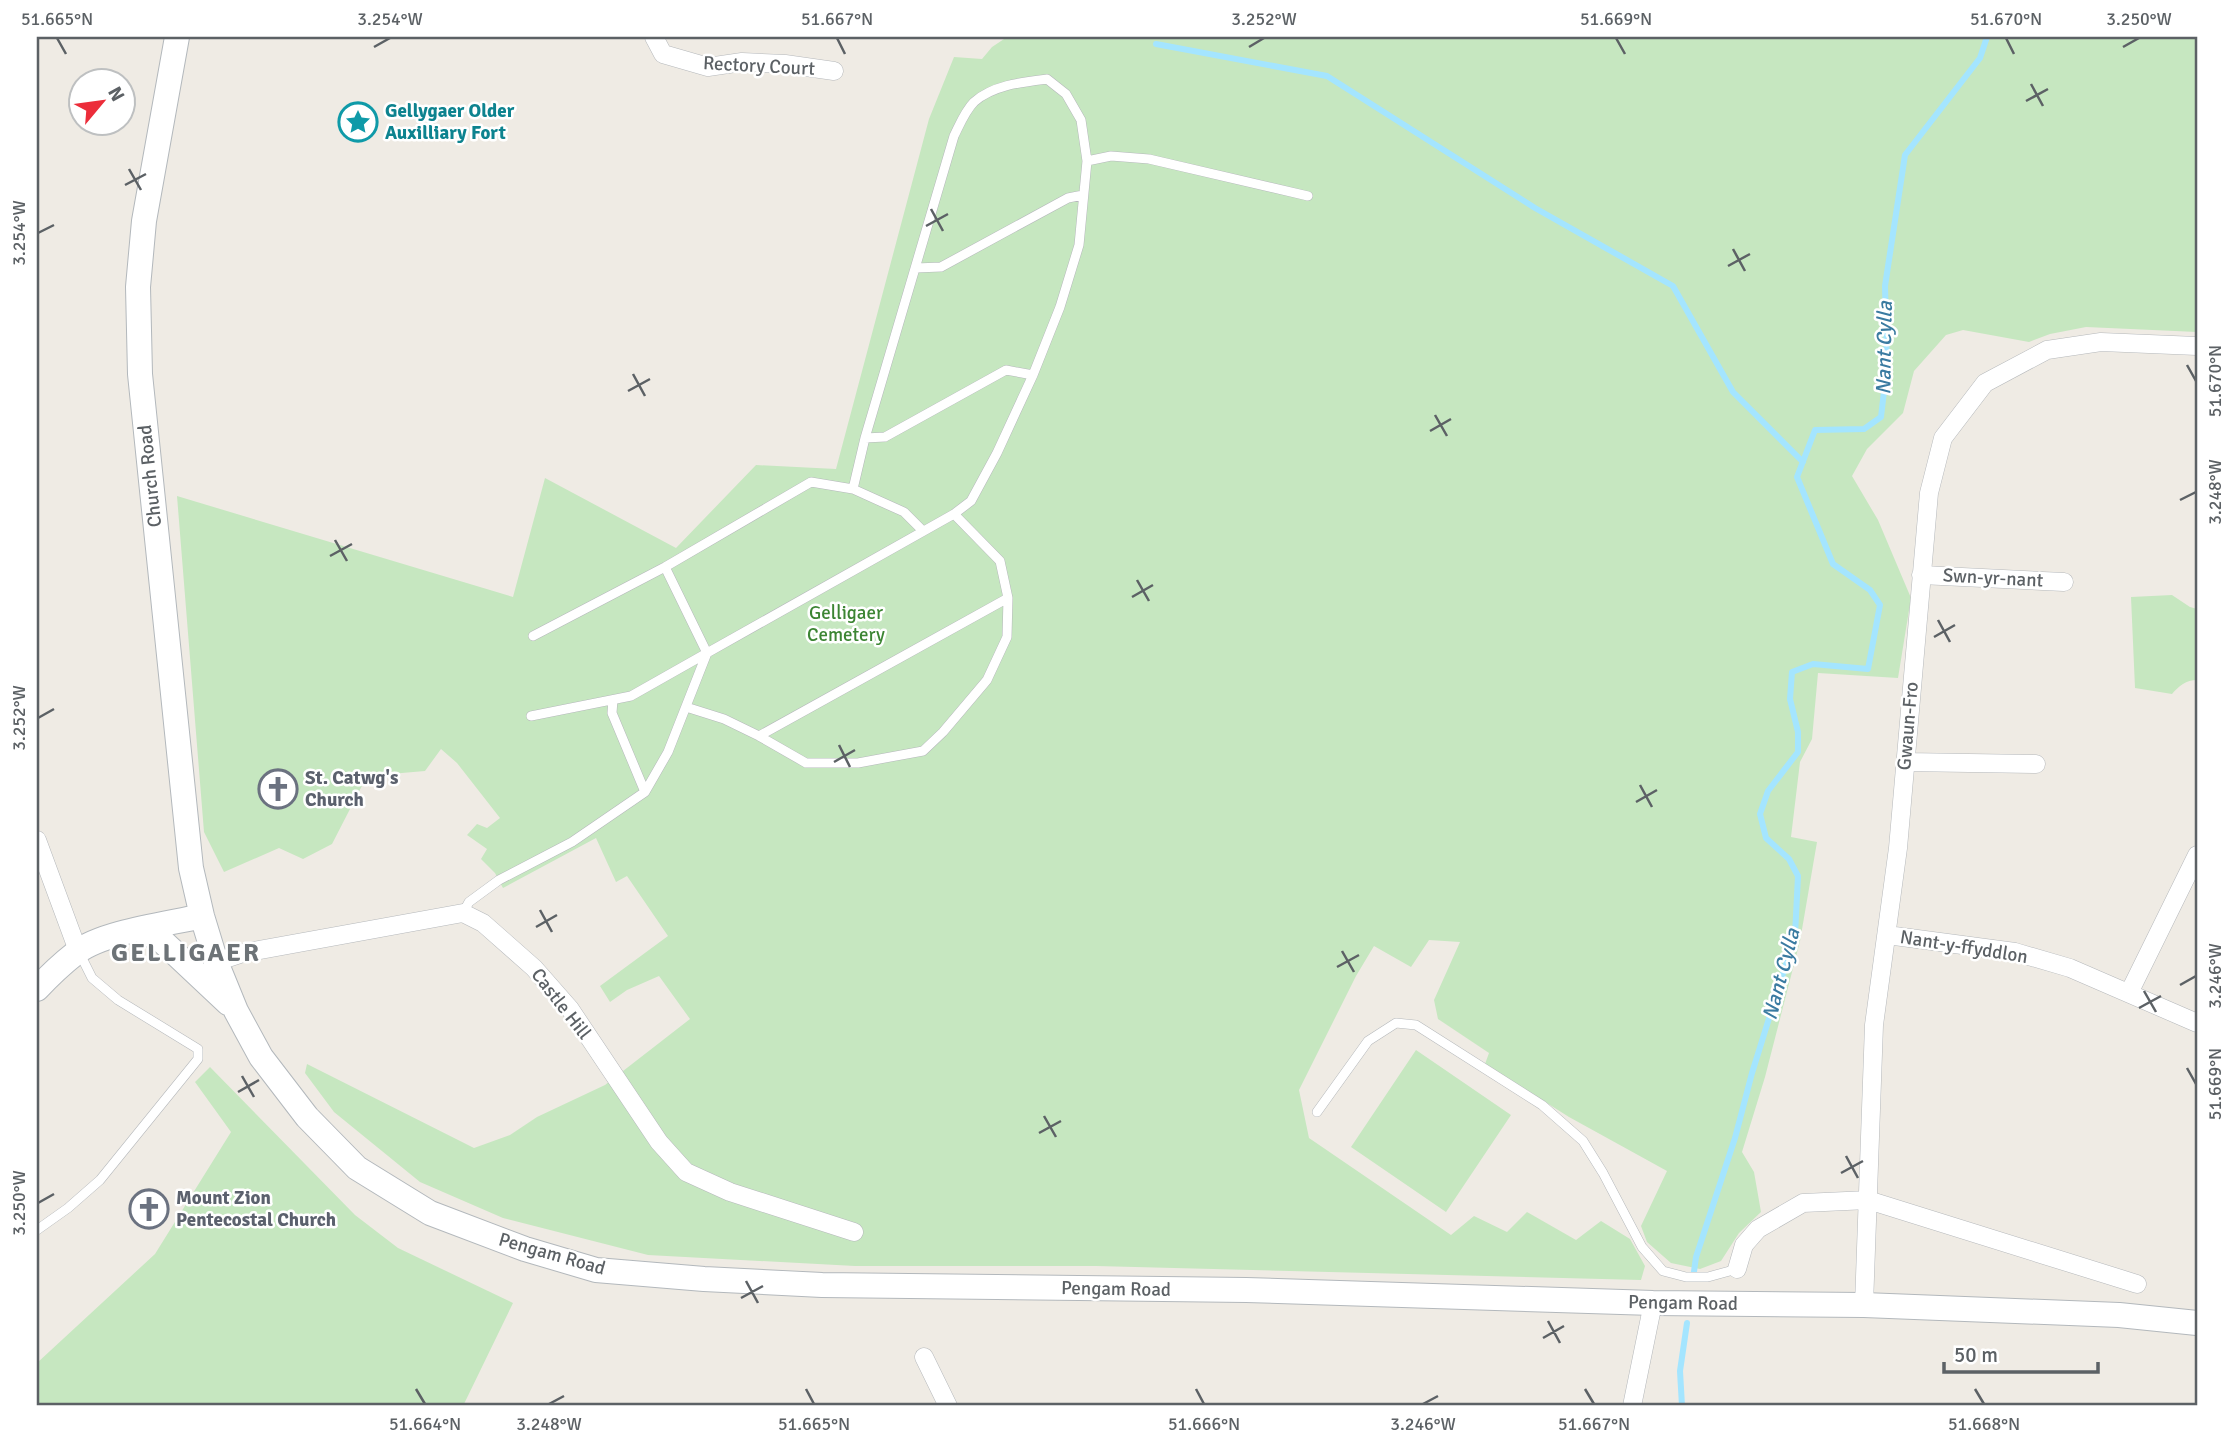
<svg xmlns="http://www.w3.org/2000/svg" width="2234" height="1443" viewBox="0 0 2234 1443" font-family="Signika,sans-serif">
<style>
.green{fill:#c6e7c0}
.lines{fill:none;stroke-linecap:round;stroke-linejoin:round}
.stream{stroke:#a4e5ff;stroke-width:6}
.lane-casing{stroke:#b5b8bb;stroke-width:10}
.street-casing{stroke:#b5b8bb;stroke-width:19}
.secondary-casing{stroke:#b3b8bc;stroke-width:26}
.lane{stroke:#fff;stroke-width:9}
.street{stroke:#fff;stroke-width:18}
.secondary{stroke:#fff;stroke-width:24}
.ticks{fill:none;stroke:#5c6165;stroke-width:2.5}
.labels{text-anchor:middle;dominant-baseline:central;stroke-width:5;stroke-linejoin:round;paint-order:stroke}
.street-label{font-size:19px;fill:#5c6165;stroke:#fff}
.culture-label{font-size:19px;font-weight:bold;fill:#0d838f;stroke:#fff;text-anchor:start}
.park-label{font-size:19px;fill:#3c8533;stroke:#fff}
.worship-label{font-size:19px;font-weight:bold;fill:#5b616d;stroke:#fff;text-anchor:start}
.water-label{font-size:21px;font-style:italic;fill:#3a7ba1;stroke:#fff}
.district-label{font-size:26px;font-weight:bold;letter-spacing:2px;fill:#6d7377;stroke:#fff}
.neatline{fill:none;stroke:#5c6165;stroke-width:2.5}
.ticks-label{font-size:18px;text-anchor:middle;fill:#5c6165}
</style>
<rect width="100%" height="100%" fill="#efebe4"/>
<path class="green" d="M1007,37h1190v295l-111,-5 -36,7 -21,8 -66,-12 -17,5 -32,36 -11,42 -36,36 -15,27 26,44 33,78 -13,80 -80,-5 -6,66 -12,23 -9,75 26,5 -17,99 -35,136 -23,75 12,20 7,40 -22,21 -18,28 -21,8 -29,-6 -24,-21 -6,-16 26,-55 -98,-54 -84,-53 4,-11 -51,-34 -4,-19 26,-58 -31,-2 -18,27 -37,-21 -18,30 -57,114 10,48 142,97 23,-19 33,16 20,-20 49,28 25,-19 29,18 15,27 -4,14 -545,-14h-241l-207,-11 -145,-37 -83,-36 -86,-70 -29,-39 2,-9 167,84 36,-13 27,-18 68,-32 85,-66 -31,-43 -32,14 -17,12 -10,-16 68,-50 -41,-60 -11,6 -20,-44 -93,50 -8,-15 -14,-14 6,-10 -20,-14 10,-11 10,4 13,-10 -43,-55 -16,-14 -16,22 -58,5 -35,68 -29,15 -24,-11 -55,24 -20,-40 -27,-336 336,101 32,-119 131,70 80,-83 80,4 93,-350 25,-62 28,2 10,-12z
M2172,595l18,12 7,2v71c-11,0 -18,6 -25,14l-37,-6 -4,-91z
M1416,1050l95,65 -65,97 -95,-65z
M210,1067l145,148 43,33 115,55 -50,103h-426v-43l118,-109 76,-122 -36,-50z"/>
<g class="lines">
<path class="stream" d="M1156,44l171,32 208,132 138,78 60,106 70,70
M1693,1279l3,-22 39,-119 17,-65 43,-138 3,-59 -9,-17 -23,-21 -6,-24 8,-23 30,-39v-20l-8,-33 2,-27 21,-8 55,5 12,-64 -10,-15 -37,-26 -36,-87 18,-47 49,-1 17,-12 6,-51 -2,-80 20,-131 75,-97 7,-21
M1682,1406l-2,-35 7,-48"/>
<g class="lane-casing">
<path id="lane" d="M1087,161l24,-5 38,3 159,37
M916,268l25,-1 127,-69 15,-3
M865,438l20,-1 121,-67 27,5
M853,489l51,23 19,19
M954,514l46,47 8,37 -1,39 -20,43 -44,52 -20,19 -65,12h-52l-47,-27 249,-138
M613,700l-1,13 33,79
M686,707l38,12 35,17
M531,716l100,-20 76,-43 -42,-86
M463,913l6,-11 30,-22 73,-38 73,-50 23,-40 39,-99 247,-139 17,-13 26,-48 36,-78 27,-68 19,-62 8,-84 -6,-41 -15,-26 -19,-15c-24,3 -54,6 -73,23 -9,9 -14,22 -20,34l-89,302 -12,51 -42,-7 -146,85 -132,69
M1317,1112l51,-71 28,-18 20,2 126,80 41,36 20,32 39,74 21,24 23,6h22l29,-8
M37,1230l31,-22 32,-28 98,-121v-10l-80,-49 -26,-22 -13,-26"/>
</g>
<g class="street-casing">
<path id="street" d="M654,37l9,17 45,13 34,-5 43,2 49,7
M1921,575l143,7
M1905,762l131,2
M37,840l41,111
M1887,935l128,17 55,16 127,55
M216,962l27,-9 220,-40 20,10 51,45 36,41 89,133 27,30 44,20 124,40
M2129,993l68,-138
M1737,1269l7,-24 14,-16 45,-26 65,-3 269,84
M1864,1305l10,-280 24,-177 31,-355 14,-55 42,-55 62,-33 54,-8 96,4
M924,1357l24,49
M1632,1406l21,-103"/>
</g>
<g class="secondary-casing">
<path id="secondary" d="M177,37l-33,184 -6,66 2,87 51,494 11,48 14,46 20,49 25,46 46,60 50,51 73,45 95,36 71,21 108,9 118,6 424,5 407,13 211,2 255,10 78,8
M140,930l21,10 67,63
M37,989c11,-12 26,-26 40,-37 26,-20 91,-28 125,-36"/>
</g>
<use href="#lane" class="lane"/>
<use href="#street" class="street"/>
<use href="#secondary" class="secondary"/>
</g>
<path class="ticks" d="M57,38l9,16M837,38l8,16M1616,38l9,16M2006,38l8,16M374,47l16,-9M1249,47l15,-9M2123,47l16,-9M2031,84l12,22M2026,101l22,-12M129,169l12,21M125,185l21,-11M931,209l12,22M926,226l22,-12M38,233l16,-8M1733,249l12,22M1728,266l22,-12M2187,365l9,16M633,374l12,22M628,391l22,-12M1435,415l12,21M1430,431l21,-12M2180,500l16,-8M335,540l12,21M330,556l22,-12M1137,580l12,21M1132,597l21,-12M1938,620l12,22M1934,637l21,-12M38,718l16,-9M839,745l11,22M834,762l21,-12M1640,785l12,22M1636,802l21,-12M540,910l12,22M536,927l21,-12M1342,951l12,21M1337,967l22,-12M2180,985l16,-9M2144,991l12,21M2139,1008l22,-12M2187,1068l9,16M242,1076l12,21M238,1092l21,-12M1044,1116l12,21M1039,1133l22,-12M1846,1156l12,22M1841,1173l22,-12M38,1203l16,-9M746,1281l12,22M741,1298l22,-12M1548,1321l12,22M1543,1338l21,-12M416,1389l9,15M806,1389l8,15M1196,1389l8,15M1585,1389l9,15M1975,1389l9,15M549,1404l15,-8M1423,1404l15,-8"/>
<defs>
<g id="sight-ring" transform="scale(2.0125)"><circle r="9.5" fill="#fff" stroke="#0f9aa8" stroke-width="1.5"/><path d="M0-6L1.8-2.2L6-1.7L2.9 1.2L3.7 5.4L0 3.3L-3.7 5.4L-2.9 1.2L-6-1.7L-1.8-2.2Z" fill="#0f9aa8"/></g>
<g id="church-ring" transform="scale(2.0125)"><circle r="9.5" fill="#fff" stroke="#6b7280" stroke-width="1.5"/><path d="M-1.2-6h2.4v3.5h3.3v2.4h-3.3V6h-2.4V-.1h-3.3v-2.4h3.3Z" fill="#6b7280"/></g>
</defs>
<g fill-rule="evenodd">
<use href="#sight-ring" x="358" y="122"/>
<use href="#church-ring" x="278" y="789"/>
<use href="#church-ring" x="149" y="1209"/>
</g>
<g class="labels">
<g class="street-label">
<text transform="translate(759 66) rotate(3)">Rectory Court</text>
<text transform="translate(150 476) rotate(-96)">Church Road</text>
<text transform="translate(1993 578) rotate(3)">Swn-yr-nant</text>
<text transform="translate(1908 726) rotate(-85)">Gwaun-Fro</text>
<text transform="translate(1964 947) rotate(9)">Nant-y-ffyddlon</text>
<text transform="translate(561 1004) rotate(52)">Castle Hill</text>
<text transform="translate(552 1254) rotate(16)">Pengam Road</text>
<text transform="translate(1116 1289) rotate(1)">Pengam Road</text>
<text transform="translate(1683 1303) rotate(1)">Pengam Road</text>
</g>
<g class="culture-label">
<text x="385" y="111">Gellygaer Older<tspan x="385" dy="22">Auxilliary Fort</tspan></text>
</g>
<g class="park-label">
<text x="846" y="613">Gelligaer<tspan x="846" dy="22">Cemetery</tspan></text>
</g>
<g class="worship-label">
<text x="305" y="778">St. Catwg's<tspan x="305" dy="22">Church</tspan></text>
<text x="176" y="1198">Mount Zion<tspan x="176" dy="22">Pentecostal Church</tspan></text>
</g>
<g class="water-label">
<text transform="translate(1884 348) rotate(-89)">Nant Cylla</text>
<text transform="translate(1781 974) rotate(-75)">Nant Cylla</text>
</g>
<g class="district-label">
<text x="186" y="953">GELLIGAER</text>
</g>
</g>
<rect width="2234" height="1443" fill="none" stroke="#ffffff" stroke-width="77"/>
<g transform="translate(102 102) rotate(61)"><circle r="33" fill="#ffffff" stroke="#bec0c1" stroke-width="2"/>
<path d="M0-5L12 26L0 18L-12 26Z" fill="#ec2d3a"/>
<text y="-10" font-size="19" font-weight="bold" text-anchor="middle" fill="#5c6165">N</text>
</g>
<path d="M1944 1362v10h154v-10" fill="none" stroke="#5c6165" stroke-width="3.5"/>
<text x="1954" y="1362" font-size="21" fill="#5c6165" stroke="#ffffff" stroke-width="5" paint-order="stroke">50 m</text>
<rect x="38" y="38" width="2158" height="1366" class="neatline"/>
<g class="ticks-label">
<text x="57" y="25">51.665°N</text>
<text x="390" y="25">3.254°W</text>
<text x="837" y="25">51.667°N</text>
<text x="1264" y="25">3.252°W</text>
<text x="1616" y="25">51.669°N</text>
<text x="2006" y="25">51.670°N</text>
<text x="2139" y="25">3.250°W</text>
<text transform="translate(19 233) rotate(-90)" y="6">3.254°W</text>
<text transform="translate(2215 381) rotate(-90)" y="6">51.670°N</text>
<text transform="translate(2215 492) rotate(-90)" y="6">3.248°W</text>
<text transform="translate(19 718) rotate(-90)" y="6">3.252°W</text>
<text transform="translate(2215 976) rotate(-90)" y="6">3.246°W</text>
<text transform="translate(2215 1084) rotate(-90)" y="6">51.669°N</text>
<text transform="translate(19 1203) rotate(-90)" y="6">3.250°W</text>
<text x="425" y="1430">51.664°N</text>
<text x="549" y="1430">3.248°W</text>
<text x="814" y="1430">51.665°N</text>
<text x="1204" y="1430">51.666°N</text>
<text x="1423" y="1430">3.246°W</text>
<text x="1594" y="1430">51.667°N</text>
<text x="1984" y="1430">51.668°N</text>
</g>
</svg>
